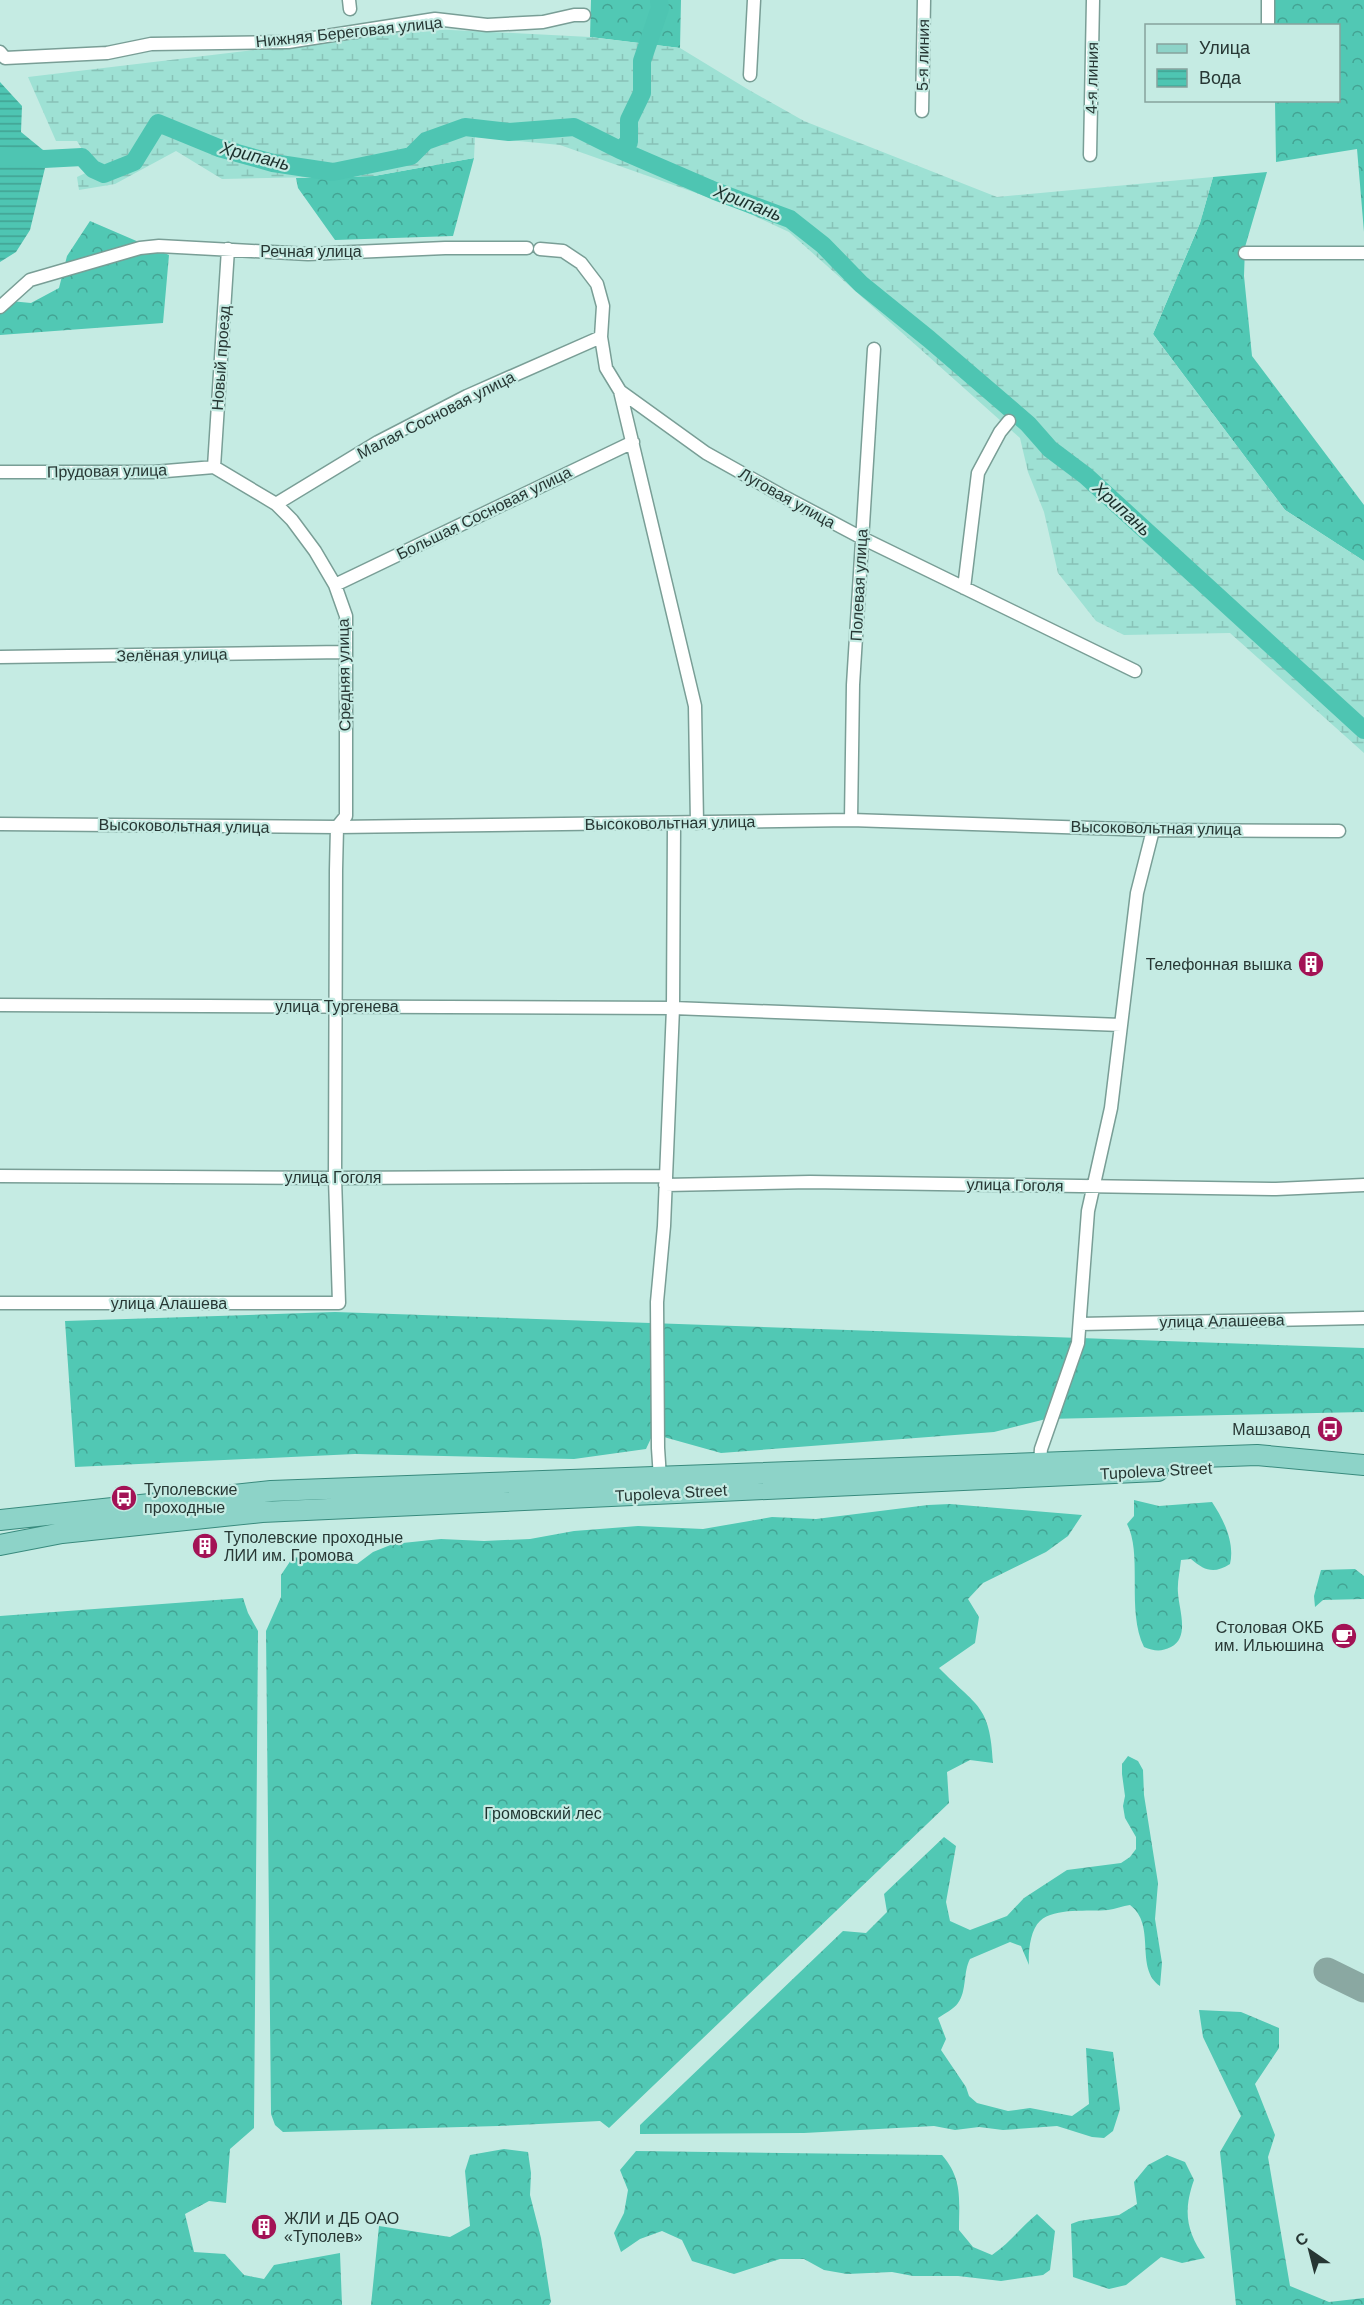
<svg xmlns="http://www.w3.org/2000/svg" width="1364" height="2305" viewBox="0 0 1364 2305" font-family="Helvetica,sans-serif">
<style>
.forest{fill:url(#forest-crowns)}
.wetland{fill:url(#wetland-marsh)}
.water{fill:url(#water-rules)}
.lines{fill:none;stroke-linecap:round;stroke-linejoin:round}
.river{stroke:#4ec5b2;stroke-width:18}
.taxiway{stroke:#8aa8a2;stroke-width:27}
.street-casing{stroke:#799e96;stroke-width:15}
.primary-casing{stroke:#388a7d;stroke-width:22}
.street{stroke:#fff;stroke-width:12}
.primary{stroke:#8dd3c8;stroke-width:20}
.labels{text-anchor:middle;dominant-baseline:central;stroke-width:4.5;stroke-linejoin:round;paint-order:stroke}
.street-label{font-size:16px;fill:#273734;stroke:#c5ebe3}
.poi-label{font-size:16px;fill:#273734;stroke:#c5ebe3;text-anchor:end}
.park-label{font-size:16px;fill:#1d322e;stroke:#c5ebe3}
.water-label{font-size:18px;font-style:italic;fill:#1b302c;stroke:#c5ebe3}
</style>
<defs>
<pattern id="forest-crowns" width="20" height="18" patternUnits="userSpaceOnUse" patternTransform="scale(1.5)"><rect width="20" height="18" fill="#51c8b4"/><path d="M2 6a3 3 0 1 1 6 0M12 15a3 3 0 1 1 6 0" fill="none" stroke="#43a393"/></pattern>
<pattern id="wetland-marsh" width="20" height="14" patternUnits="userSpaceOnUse" patternTransform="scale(1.5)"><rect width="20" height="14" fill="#9ee1d4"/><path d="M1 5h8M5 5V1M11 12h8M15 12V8" fill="none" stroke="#88c2b7"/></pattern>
<pattern id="water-rules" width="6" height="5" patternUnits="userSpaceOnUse" patternTransform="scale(1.5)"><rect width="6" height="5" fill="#4ec5b2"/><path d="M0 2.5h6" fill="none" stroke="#41a192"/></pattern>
</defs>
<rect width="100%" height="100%" fill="#c5ebe3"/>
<path class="forest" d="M591,0h90l-1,48 -90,-11z
M1273,0h91v232l-7,-83 -81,13 -1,-61 63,-1v-74l-65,-1z
M474,158l-21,78 -118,4 -37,-52 -2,-10 78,-2z
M1267,172l-22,75 -1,29 8,80 112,149v56l-79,-51 -132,-176 47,-111 13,-46z
M90,221l79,34 -6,68 -163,12v-35l31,3 28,-15 8,-32z
M335,1312l1029,36v64l-318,7 -52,13 -273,21 -68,-19 -7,15 -72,10 -219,-5 -280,13 -10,-146z
M1134,1500l25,6 53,-4c12,18 23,41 18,62 -16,10 -25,7 -39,-5l-10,1c-1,11 -4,22 -3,33 1,17 12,44 -7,54 -10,5 -17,4 -27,0 -18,-36 -1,-93 -17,-123l7,-8z
M950,1504l132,11 -14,21 -22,16 -63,31 -15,16 11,18 -4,26 -36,25c38,39 51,36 54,95l-23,-3 -23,12 2,31 -340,325 -9,-7 -102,5 -215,6 -8,-7 -4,-11 -5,-483 15,-34v-22l12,-18 64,7 16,-12 20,-8 48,-5 43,2 46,-2 44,-8 64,-5 65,3 69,-12 44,2 112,-14z
M1355,1569l9,7v23l-41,1 -8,7 -1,-11 7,-26z
M243,1598l5,15 10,18 -4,497 -24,21 -4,54 -17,-2 -24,13 9,38 31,2 19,21 20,4 10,-14 66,-12 2,52h-342v-689z
M1128,1756l10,5 5,9 1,25 14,88 -3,36 7,44 -2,23c-26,-18 -3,-61 -30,-81 -7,1 -15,4 -22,5 -19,2 -53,-3 -68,11 -10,9 -12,32 -11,44l-8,-19 -11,-4 -40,17c-7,13 -3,32 -12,44 -4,6 -14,11 -20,15l8,21 -5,11 25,37 3,9 8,7 31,8 22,-3 42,8 17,-12 -3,-56 27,4 7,57 -7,22 -9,7 -12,-1 -35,-11 -54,4 -24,-3 -24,3 -21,-4 -130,7 -164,1v-9l203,-194 23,2 21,-21 -3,-18 60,-57 12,9 -10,56 4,19 20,9 37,-14 17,-18 43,-28 54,-7 9,-6 6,-8v-12l-11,-19 -2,-12 2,-10 -3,-22v-10z
M1199,2010l42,2 38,16v20l-24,36 20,51 -7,22 22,129 39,16 35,-4v7h-128l-16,-153 21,-36 -38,-79z
M504,2149l24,3 3,21 -1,22 11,43 10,64 -2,3h-178l8,-79 71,11 20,-11 -5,-55 5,-16z
M636,2151l306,4c21,24 17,45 17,75l14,17 19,8c18,-12 28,-27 45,-41l18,17 -5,39 -7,5 -42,6 -43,-5h-45l-21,-4 -45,2 -23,-4 -20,-11h-24l-46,15 -42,-13 -10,-21 -20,-9 -22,8 -19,13 -7,-19 10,-20 4,-23 -8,-20z
M1167,2155l18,7 9,18c-11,31 -8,51 11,78l-23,5 -21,-6 -35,28 -17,4 -36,-12 -2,-53 8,-3 40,-6 18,-11 -3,-22 14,-17z"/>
<path class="wetland" d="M431,29l159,8 90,11 69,42 55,31 193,76 216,-20 -13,46 -47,111 132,176 79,51v192l-134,-120 -106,2 -28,-14 -38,-48 -14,-61 -16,-40 -8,-34 -231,-206 -56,-26 -173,-61 -85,-8 -1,21 -100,18 -152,3 -46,-28 -61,33 -36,6 -2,-13 17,-8 -17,-28h-21l-28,-64z"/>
<path class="water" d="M0,82l22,24 -1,26 22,18 2,18 -15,62 -14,22 -16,10z"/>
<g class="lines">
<path class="river" d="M620,150l9,-8v-22l13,-27v-32l18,-53 -1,-8
M0,156l44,3 38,-2 11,12 11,5 30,-12 24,-39 61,25 54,15 60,9 78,-16 15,-15 39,-14 44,5 65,-5 46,23 95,41 75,28 33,26 38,39 68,55 99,85 22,25 36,27 278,254"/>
<path class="taxiway" d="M1327,1971l37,18"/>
<g class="street-casing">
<path id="street" d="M349,0l1,9
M1268,0v26
M0,52l5,6 102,-5 44,-9 137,-2 147,-23 52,6 56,-3 31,-7h10
M750,75l4,-75
M922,111l2,-111
M1090,155l3,-155
M540,249l23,2 18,12 16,21 6,22 -2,31 5,31 14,23 75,315 2,117
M1245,253h119
M0,307l30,-27 110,-32 19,-2 149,8 137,-6h82
M620,391l86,62 75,42 81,43 273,133
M214,467l14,-218
M0,472h154l60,-5
M276,504l102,-62 89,-46 134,-59
M335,585l298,-143
M964,588l14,-115 22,-41 9,-11
M0,657l345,-5
M851,820l2,-135 21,-336
M0,824l337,3 514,-7 302,10 186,1
M0,1005l673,3 448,17
M0,1176l335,2 330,-2
M665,1185l145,-3 466,7 88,-4
M0,1303h339l-4,-125 1,-308 1,-43 9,-11v-200l-11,-31 -20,-34 -23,-31 -16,-16 -62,-37
M1080,1324l284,-6
M1040,1462l1,-13 37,-106 10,-132 23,-103 26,-215 16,-63
M660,1478l-2,-30 -1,-146 7,-76 9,-218 1,-184"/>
</g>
<g class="primary-casing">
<path id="primary" d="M0,1520l271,-29 986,-36 107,10
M0,1545l62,-12 200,-21 896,-41"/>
</g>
<use href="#street" class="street"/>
<use href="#primary" class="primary"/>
</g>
<defs>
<g id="building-disc" transform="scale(1.35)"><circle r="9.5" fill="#a31255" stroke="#c5ebe3"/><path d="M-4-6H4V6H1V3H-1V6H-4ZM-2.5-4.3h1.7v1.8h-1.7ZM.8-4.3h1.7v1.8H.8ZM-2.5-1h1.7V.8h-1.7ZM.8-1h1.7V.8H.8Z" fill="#fff"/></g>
<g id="bus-disc" transform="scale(1.35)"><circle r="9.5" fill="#a31255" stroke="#c5ebe3"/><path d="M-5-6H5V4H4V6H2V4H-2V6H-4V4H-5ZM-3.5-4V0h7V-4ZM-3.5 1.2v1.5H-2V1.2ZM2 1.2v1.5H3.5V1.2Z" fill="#fff"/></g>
<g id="cafe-disc" transform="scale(1.35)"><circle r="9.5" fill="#a31255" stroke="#c5ebe3"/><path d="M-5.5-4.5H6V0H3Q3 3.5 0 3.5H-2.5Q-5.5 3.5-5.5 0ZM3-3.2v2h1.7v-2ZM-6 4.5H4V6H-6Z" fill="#fff"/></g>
</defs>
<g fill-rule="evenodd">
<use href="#building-disc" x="1311" y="964"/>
<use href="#bus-disc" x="1330" y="1429"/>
<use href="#bus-disc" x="124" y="1498"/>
<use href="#building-disc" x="205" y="1546"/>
<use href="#cafe-disc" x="1344" y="1636"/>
<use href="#building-disc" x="264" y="2227"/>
</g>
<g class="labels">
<g class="street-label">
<text transform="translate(349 32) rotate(-6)">Нижняя Береговая улица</text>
<text transform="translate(923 55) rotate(-89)">5-я линия</text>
<text transform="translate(1092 78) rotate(-89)">4-я линия</text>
<text x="311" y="251">Речная улица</text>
<text transform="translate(221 358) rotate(-86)">Новый проезд</text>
<text transform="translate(436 415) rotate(-27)">Малая Сосновая улица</text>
<text transform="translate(107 471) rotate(-1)">Прудовая улица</text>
<text transform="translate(787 498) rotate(29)">Луговая улица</text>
<text transform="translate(484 513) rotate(-26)">Большая Сосновая улица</text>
<text transform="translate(859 585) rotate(-87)">Полевая улица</text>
<text transform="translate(172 655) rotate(-1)">Зелёная улица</text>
<text transform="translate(344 675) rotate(-91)">Средняя улица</text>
<text transform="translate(670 823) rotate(-1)">Высоковольтная улица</text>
<text transform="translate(184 826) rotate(1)">Высоковольтная улица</text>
<text transform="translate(1156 828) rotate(1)">Высоковольтная улица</text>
<text x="337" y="1006">улица Тургенева</text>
<text x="333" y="1177">улица Гоголя</text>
<text transform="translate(1015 1185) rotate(1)">улица Гоголя</text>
<text x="169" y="1303">улица Алашева</text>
<text transform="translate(1222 1321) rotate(-1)">улица Алашеева</text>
<text transform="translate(1156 1471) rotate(-3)">Tupoleva Street</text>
<text transform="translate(671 1493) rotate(-3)">Tupoleva Street</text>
</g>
<g class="poi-label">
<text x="1292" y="964">Телефонная вышка</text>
<text x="1310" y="1429">Машзавод</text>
<text x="144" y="1489" text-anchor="start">Туполевские<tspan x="144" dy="18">проходные</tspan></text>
<text x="224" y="1537" text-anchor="start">Туполевские проходные<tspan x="224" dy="18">ЛИИ им. Громова</tspan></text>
<text x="1324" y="1627">Столовая ОКБ<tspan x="1324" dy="18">им. Ильюшина</tspan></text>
<text x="284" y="2218" text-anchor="start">ЖЛИ и ДБ ОАО<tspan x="284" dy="18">«Туполев»</tspan></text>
</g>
<g class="park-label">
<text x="543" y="1813">Громовский лес</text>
</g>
<g class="water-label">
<text transform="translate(255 156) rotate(14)">Хрипань</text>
<text transform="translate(748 203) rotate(21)">Хрипань</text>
<text transform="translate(1122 509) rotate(42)">Хрипань</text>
</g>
</g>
<rect x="1145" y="24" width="195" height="78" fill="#c5ebe3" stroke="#86a39d" stroke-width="1.5"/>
<rect x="1157" y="44" width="30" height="9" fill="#8dd3c8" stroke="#86a39d" stroke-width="1.5"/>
<text x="1199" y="54" font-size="18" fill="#273734">Улица</text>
<rect x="1157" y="69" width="30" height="18" fill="url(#water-rules)" stroke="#86a39d" stroke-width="1.5"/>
<text x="1199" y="84" font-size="18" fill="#273734">Вода</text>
<g transform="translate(1310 2251) rotate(325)" stroke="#c5ebe3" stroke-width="4.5" paint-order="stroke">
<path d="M0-4.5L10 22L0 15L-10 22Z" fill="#273734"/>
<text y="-9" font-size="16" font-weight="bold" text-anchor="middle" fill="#273734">С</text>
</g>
</svg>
